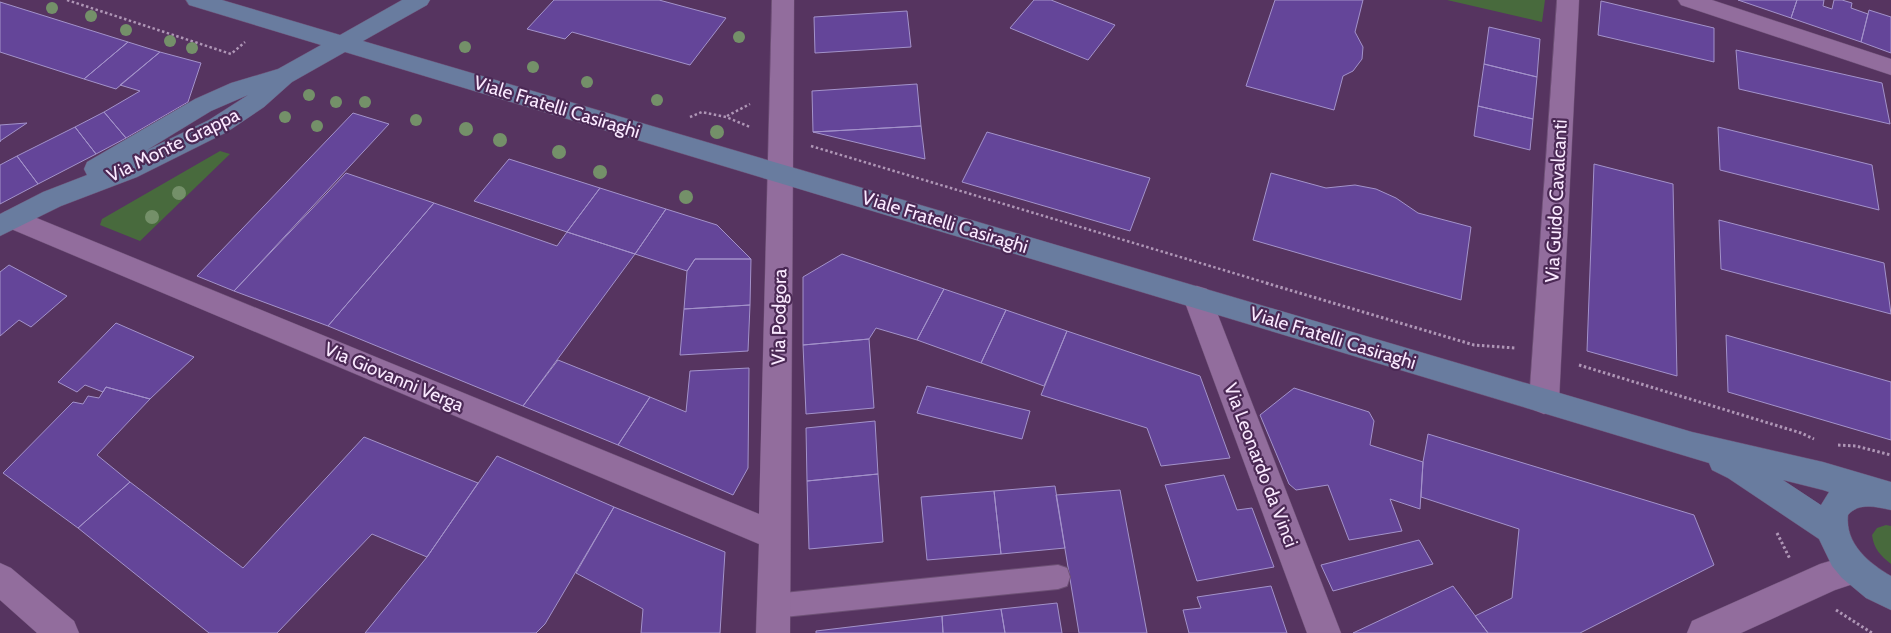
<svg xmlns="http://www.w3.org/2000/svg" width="1891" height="633" viewBox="0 0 1891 633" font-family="Cabin,sans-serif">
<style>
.green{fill:#486a3d}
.building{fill:#644599;stroke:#a392ca}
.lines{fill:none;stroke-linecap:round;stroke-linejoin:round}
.lane-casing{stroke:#6d5075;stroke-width:2}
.street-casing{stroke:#6d5075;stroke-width:1}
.secondary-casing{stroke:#6d5075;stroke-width:1}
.path-far1{stroke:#af96b6;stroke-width:2.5;stroke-dasharray:2.5 2.5;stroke-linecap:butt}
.path{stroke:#af96b6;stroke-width:3;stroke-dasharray:2.5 2.5;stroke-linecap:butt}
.lane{fill:#926d9d;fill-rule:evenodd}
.street{fill:#926d9d;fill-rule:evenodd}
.secondary{fill:#697c9f;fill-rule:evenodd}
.tree{fill:#749069}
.labels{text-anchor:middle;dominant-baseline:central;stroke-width:4.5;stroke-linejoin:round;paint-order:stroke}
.street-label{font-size:19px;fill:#fae9ff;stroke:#4b2955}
</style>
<rect width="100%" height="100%" fill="#563460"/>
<path class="green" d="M1447,0h98l-3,22z
M220,151l10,3 -90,87 -40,-16 2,-6z
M1886,525l5,1v38c-11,-9 -17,-15 -19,-29l5,-7z"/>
<path class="building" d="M554,0h105l67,18 -36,47 -118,-33 -7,7 -38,-10z
M1034,0h17l64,25 -27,35 -78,-32z
M1275,0h88l-8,32 8,15 -1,12 -9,12 -10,5 -9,34 -88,-24z
M1738,0h59l-6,18z
M1797,0h27l-1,6 9,3 2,-9h8l10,3 -1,5 17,6 -7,28 -70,-24z
M1601,1l113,27v34l-116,-27z
M0,2l128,40 -44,37 -84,-27z
M1869,10l22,7v36l-30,-11z
M907,11l4,36 -96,6 -1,-36z
M1489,27l51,12 -3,38 -53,-13z
M128,42l32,10 -44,37 -32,-10z
M1736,50l146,33 8,41 -151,-35z
M160,52l41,11 -13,39 -62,36 -22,-26 36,-21 -20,-6z
M1484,64l53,13 -4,42 -55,-13z
M917,84l4,42 -108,6 -1,-41z
M1478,106l55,13 -3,31 -56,-14z
M104,112l22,26 -30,16 -21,-27z
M353,113l36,11 -155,167 -37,-15z
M27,123l-27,18v1v-17z
M921,126l4,33 -112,-27z
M75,127l21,27 -58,30 -21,-28z
M1718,127l154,38 7,45 -159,-40z
M987,132l163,46 -20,53 -168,-49z
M17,156l21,28 -38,20v-39z
M509,159l91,29 -33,44 -93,-31z
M1594,164l79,20 4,192 -90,-25z
M346,173l88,30 -106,123 -94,-35z
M1271,173l55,15 29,-3 21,4 20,9 22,15 53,14 -10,73 -208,-60z
M600,188l66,21 -31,45 -68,-22z
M434,203l123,43 10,-14 68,22 -112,152 -195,-80z
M666,209l51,16 34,34h-56l-8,12 -52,-17z
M1719,220l165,43 7,51 -170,-45z
M842,254l102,35 -27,51 -41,-12 -7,11 -66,6v-68z
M695,259h56l-1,46 -66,4 3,-38z
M9,265l58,31 -36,31 -12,-7 -19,16v-64z
M944,289l62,21 -25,53 -64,-23z
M750,305l-2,46 -68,4 4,-46z
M1006,310l61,21 -23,55 -63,-23z
M116,323l78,34 -44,42 -44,-12 -3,5 -18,-7 -8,7 -19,-10z
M1067,331l133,45 30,82 -69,8 -14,-38 -106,-33z
M1726,335l165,47v58l-163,-48z
M869,339l5,69 -68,6 -3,-69z
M558,360l92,37 -32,48 -95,-39z
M749,368l-1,100 -15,27 -115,-50 32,-48 36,15 4,-41z
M927,386l103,25 -8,28 -105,-26z
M106,387l44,12 -53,56 33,27 -52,46 -75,-55 70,-71 10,2 5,-8 11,2z
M1294,388l75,24 5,9 -4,24 53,17 -3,47 -30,-10 12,32 -53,9 -21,-55 -32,5 -7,-6 -29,-69z
M875,421l3,53 -71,7 -1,-53z
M1428,434l266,81 20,50 -134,68h-92l-13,-17 37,-18 7,-69 -98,-32 2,-35z
M364,437l114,46 -51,74 -55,-23 -95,99h-68l-131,-105 52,-46 113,86z
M497,456l117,51 -69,117 -9,9h-171l62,-76z
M878,474l5,68 -74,7 -2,-68z
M1224,475l13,35 15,-2 22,59 -77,14 -32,-96z
M1055,486l10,62 -64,6 -7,-63z
M1120,490l27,143h-68l-23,-138z
M994,491l7,63 -74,6 -6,-63z
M614,507l111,45 -5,81h-79l2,-24 -67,-36z
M1419,540l14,24 -100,27 -12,-26z
M1271,586l16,47h-98l-6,-23 18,-2 -4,-11z
M1453,586l35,47h-135z
M1057,603l5,30h-57l-4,-24z
M1001,609l4,24h-62l-1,-17z
M942,616l1,17h-127v-2z"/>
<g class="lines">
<g class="lane-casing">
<path id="lane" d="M1058,565l9,3 3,9 -3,9 -9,3 -284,29 -9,-3 -4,-9 4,-9 9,-3z"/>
</g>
<g class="street-casing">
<path id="street" d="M772,0h22l-4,633h-34l3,-89 -755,-318 -4,-7 4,-7 9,-3 9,3 737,302z
M1557,0h22l-20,401 -5,9 -10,4 -10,-4 -5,-9z
M1678,0h34l179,59v16l-210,-70z
M1197,286l10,3 4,8 130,336h-34l-124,-336 4,-8z
M1854,554l11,4 5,11 -5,11 -30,10 -94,43h-54l5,-12 128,-57z
M0,563l11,5 63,53 5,12h-42l-37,-33z"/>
</g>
<g class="secondary-casing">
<path id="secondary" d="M186,0h36l118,35 62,-35h28l-3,5 -64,36 1329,391 131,30 68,20v28c-15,-3 -32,-8 -43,5 -3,29 21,48 43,61v34l-25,-12 -24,-20 -10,-12 -13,-27 -91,-61 -16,-8 -3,-7 -1364,-411 -53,30 -28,25 -37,25 -90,45 -76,29 -61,30v-22l43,-22 44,-17 -3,-6 3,-7 108,-63 36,-16 47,-14 43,-24 -132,-40zM248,95l-39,25 -62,30 64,-39zM1783,480l40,10 6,2 -8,13z"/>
</g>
<path class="path-far1" d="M67,0l164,54 14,-12
M727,116l23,-12
M690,117l12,-5 24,5 24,10
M811,146l459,138"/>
<path class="path" d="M1266,283l208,62 41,3
M1579,365l222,68 13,6
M1838,445l18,1 35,9
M1777,533l13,26
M1836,610l36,23"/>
<use href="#lane" class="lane"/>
<use href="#street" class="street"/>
<use href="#secondary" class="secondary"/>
</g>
<g class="tree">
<circle cx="52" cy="8" r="6"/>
<circle cx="91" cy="16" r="6"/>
<circle cx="126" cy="30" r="6"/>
<circle cx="739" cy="37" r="6"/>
<circle cx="170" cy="41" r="6"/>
<circle cx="465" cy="47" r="6"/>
<circle cx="192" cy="48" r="6"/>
<circle cx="533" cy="67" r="6"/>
<circle cx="587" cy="82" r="6"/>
<circle cx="309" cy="95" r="6"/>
<circle cx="657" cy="100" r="6"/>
<circle cx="336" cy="102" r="6"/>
<circle cx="365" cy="102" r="6"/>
<circle cx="285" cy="117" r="6"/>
<circle cx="416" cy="120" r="6"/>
<circle cx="317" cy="126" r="6"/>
<circle cx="466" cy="129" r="7"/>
<circle cx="717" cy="132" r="7"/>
<circle cx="500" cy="140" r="7"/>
<circle cx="559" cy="152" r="7"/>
<circle cx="600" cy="172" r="7"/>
<circle cx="179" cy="193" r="7"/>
<circle cx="686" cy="197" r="7"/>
<circle cx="152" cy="217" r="7"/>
</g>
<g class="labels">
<g class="street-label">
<text transform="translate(557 107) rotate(17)">Viale Fratelli Casiraghi</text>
<text transform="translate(173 145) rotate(-26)">Via Monte Grappa</text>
<text transform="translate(1556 201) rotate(-87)">Via Guido Cavalcanti</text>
<text transform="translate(945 222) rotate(17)">Viale Fratelli Casiraghi</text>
<text transform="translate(779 317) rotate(-89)">Via Podgora</text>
<text transform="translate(1333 338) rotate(17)">Viale Fratelli Casiraghi</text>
<text transform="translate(394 377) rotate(23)">Via Giovanni Verga</text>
<text transform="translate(1261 465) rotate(69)">Via Leonardo da Vinci</text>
</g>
</g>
</svg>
